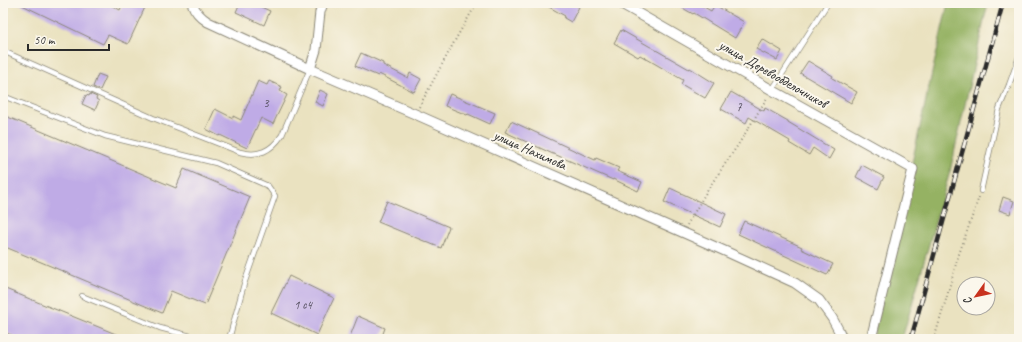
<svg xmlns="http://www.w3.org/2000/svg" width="1022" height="342" viewBox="0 0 1022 342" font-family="Caveat,sans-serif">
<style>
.forest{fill:#95b264;stroke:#606e48}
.building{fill:#bfabe6}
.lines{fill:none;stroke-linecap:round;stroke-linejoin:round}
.service-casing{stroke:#8a8676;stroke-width:6}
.minor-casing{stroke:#8a8676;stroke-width:11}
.path{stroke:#8a8676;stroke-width:2;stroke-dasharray:1 3;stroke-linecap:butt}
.service{stroke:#fff;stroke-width:4.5}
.minor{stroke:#fff;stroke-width:9}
.rail-casing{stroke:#2b2b2b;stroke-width:4.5}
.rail{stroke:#fbf7ec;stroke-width:3;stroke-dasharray:9;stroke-linecap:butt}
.labels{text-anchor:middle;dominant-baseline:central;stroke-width:4;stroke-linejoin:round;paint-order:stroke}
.number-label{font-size:12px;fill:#504b5a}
.street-label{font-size:14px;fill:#2b2b2b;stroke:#fbf7ec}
</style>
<rect width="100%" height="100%" fill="#fbf7ec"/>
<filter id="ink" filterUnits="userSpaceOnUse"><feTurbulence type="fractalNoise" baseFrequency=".025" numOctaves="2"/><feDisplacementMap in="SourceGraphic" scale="8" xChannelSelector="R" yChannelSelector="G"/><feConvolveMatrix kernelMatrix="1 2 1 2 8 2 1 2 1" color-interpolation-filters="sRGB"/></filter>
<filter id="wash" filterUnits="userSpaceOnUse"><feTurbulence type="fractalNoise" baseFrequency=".012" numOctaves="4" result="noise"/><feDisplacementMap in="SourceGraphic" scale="16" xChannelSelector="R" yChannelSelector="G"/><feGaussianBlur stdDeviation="0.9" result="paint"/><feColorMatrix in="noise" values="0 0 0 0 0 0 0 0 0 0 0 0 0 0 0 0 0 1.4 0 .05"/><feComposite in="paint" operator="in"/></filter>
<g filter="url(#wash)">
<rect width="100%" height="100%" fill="#eae2c0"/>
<path class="forest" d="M948,3h40l-38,168 -48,168h-29l54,-244z"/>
<g id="blocks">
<path class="building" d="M18,3h89l13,7 3,-7h24l-19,41 -20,-9 -5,9z
M240,3h12l18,8 -6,14 -28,-13z
M542,3h29l8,4 -8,15 -7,-4 1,-2z
M674,3h23l14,8 4,-6 29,17 -9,16 -41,-25 -1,1z
M621,30l68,39 1,-1 24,15 -9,15 -24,-14 2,-4 -43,-25 -2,2 -24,-14z
M762,39l20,12 -5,9 -21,-11z
M361,53l22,10v2l25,13 2,-5 11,6 -7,13 -35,-18 -1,2 -23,-10z
M808,61l25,15 -1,2 25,14 -6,11 -51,-30z
M98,74l8,3 -6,13 -7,-3z
M258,81l9,4 2,-4 13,6 -2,4 7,4 -14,29 -12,-6 -14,30 -27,-13 -1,1 -13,-7 9,-20 18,9v-2l8,4z
M320,90l8,4 -5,12 -8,-4z
M731,92l33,19 1,-3 23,13v1l46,28 -5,9 -16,-11 -4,7 -20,-12 1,-2 -41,-24 -3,6 -25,-14z
M90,94l7,3 -1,2 3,2 -4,9 -13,-6 4,-9 3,1z
M450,94l45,19 -5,11 -22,-10 -1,1 -22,-9z
M3,115l173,73 8,-19 66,28 -45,108 -34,-14 -9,22 -159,-67z
M511,121l84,39 1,-2 23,10 -2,3 25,11 -4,9 -25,-12v1l-59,-26h-1l-48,-22z
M862,165l22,12 -6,12 -22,-12z
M670,188l56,26 -6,13 -56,-25z
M1003,197l11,4 -4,13 -11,-4z
M387,201l62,26 -8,21 -63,-26z
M744,221l58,26 -1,2 32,15 -6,11 -89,-41z
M289,276l45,22 -17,37 -46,-22z
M3,288l125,51h-115l1,-3 -11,-4z
M358,316l27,12 -4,11h-32z"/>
</g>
</g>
<g filter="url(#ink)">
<use href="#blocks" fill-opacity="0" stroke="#8a8676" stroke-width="1"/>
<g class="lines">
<g class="service-casing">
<path id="service" d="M3,51l150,67 87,34c19,5 31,-1 42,-17l28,-66
M772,90l56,-87
M3,96l102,40 111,27 52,23 7,10 -31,88 -15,55
M981,191l18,-82 10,-24 10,-28
M82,296l78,32 42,11"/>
</g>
<g class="minor-casing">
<path id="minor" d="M192,3c3,9 8,14 16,19l102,47 105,45 312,138 68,31 24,17 13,18 7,13 3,8
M620,3l152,87 141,79 -42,170
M310,69l6,-19 4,-38 3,-9"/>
</g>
<path class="path" d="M419,107l39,-72 19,-32
M687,225l21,-36 30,-44 29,-47
M934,339l11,-36 13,-46 21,-60"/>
<use href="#service" class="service"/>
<use href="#minor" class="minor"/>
<g class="rail-casing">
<path id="rail" d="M911,339l92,-336"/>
</g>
<use href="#rail" class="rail"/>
</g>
</g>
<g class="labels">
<g class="number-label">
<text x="266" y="103">3</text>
<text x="739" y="107">7</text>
<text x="303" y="305">1 с4</text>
</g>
<g class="street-label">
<text transform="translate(773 74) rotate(30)">улица Деревообделочников</text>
<text transform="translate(530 150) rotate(24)">улица Нахимова</text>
</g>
</g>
<rect width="1022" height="342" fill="none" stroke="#fbf7ec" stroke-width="16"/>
<g transform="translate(976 296) rotate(237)"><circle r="19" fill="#fbf7ec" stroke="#a8a59f"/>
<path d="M0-3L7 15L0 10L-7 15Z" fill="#c8321e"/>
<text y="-6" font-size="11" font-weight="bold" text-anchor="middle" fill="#2b2b2b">С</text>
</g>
<path d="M28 44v6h81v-6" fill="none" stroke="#2b2b2b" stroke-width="2"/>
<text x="34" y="44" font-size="12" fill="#2b2b2b" stroke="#fbf7ec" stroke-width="3" paint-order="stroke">50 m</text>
</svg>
